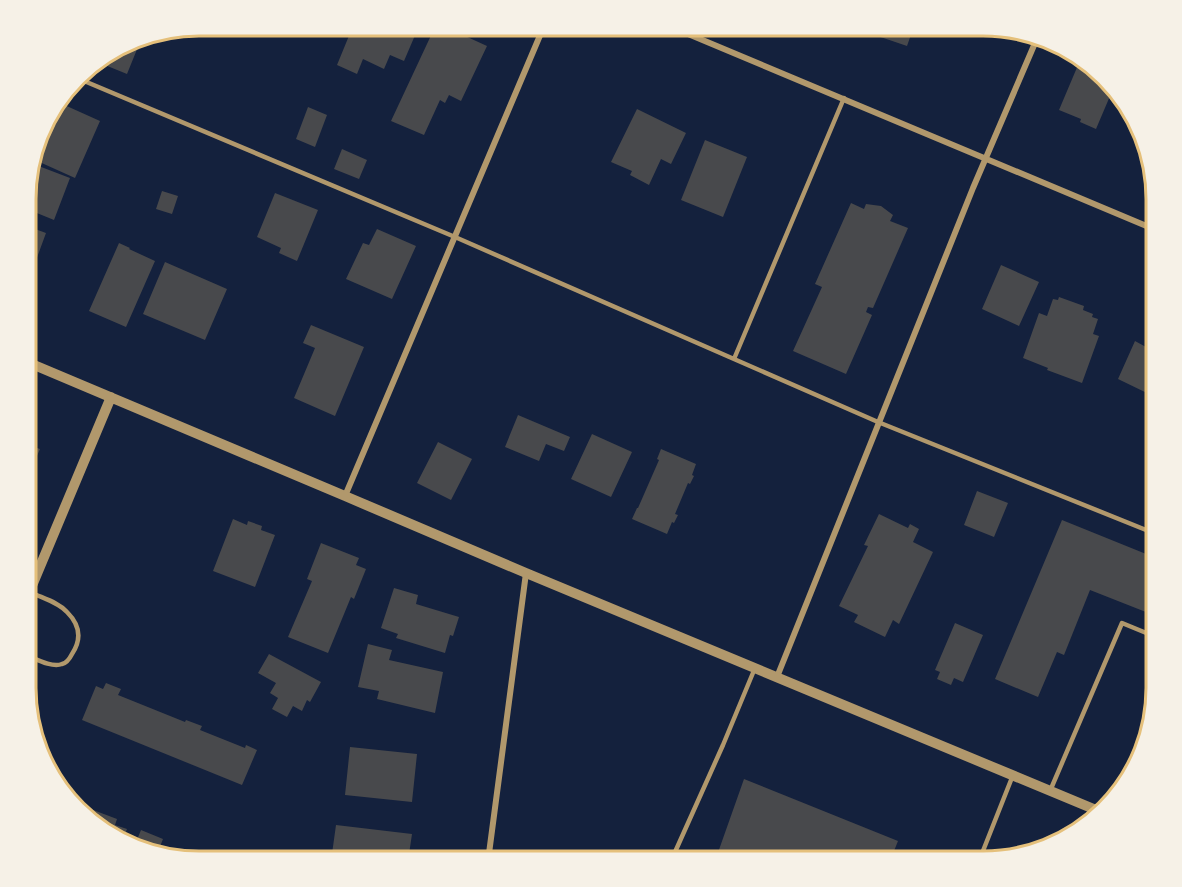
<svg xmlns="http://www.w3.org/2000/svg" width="1182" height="887" viewBox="0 0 1182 887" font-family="'Roboto Condensed',sans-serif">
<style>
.building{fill:#48494c}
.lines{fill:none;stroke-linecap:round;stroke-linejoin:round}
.service{stroke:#b1986c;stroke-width:4.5}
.minor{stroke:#b1986c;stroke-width:6}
.tertiary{stroke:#b1986c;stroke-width:10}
.rim{fill:none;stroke:#e5c07b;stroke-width:3}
</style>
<rect width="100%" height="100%" fill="#14213d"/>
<path class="building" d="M353,26h66l-15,35 -14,-6 -6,14 -21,-10 -6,15 -20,-9z
M858,26h56l-7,20 -50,-17z
M434,29l15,7 3,-6 35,16 -26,55 -12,-6 -4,8 -5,-3 -16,35 -33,-14z
M140,36l2,1 -15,37 -27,-11 1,-4z
M1081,58l16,10 16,21 -17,40 -16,-7 1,-3 -22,-9z
M60,103l40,18 -25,57 -40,-18 14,-29 -6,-3 5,-15 7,3z
M308,107l19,8 -12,32 -19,-8z
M637,109l49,24 -15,31 -10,-5 -12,26 -19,-10 2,-4 -21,-9z
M705,140l42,17 -24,60 -42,-17z
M342,149l25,11 -8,19 -25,-10z
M36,165l34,13 -16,42 -27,-11v-22z
M162,191l16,5 -6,18 -16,-5z
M275,193l43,17 -21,51 -18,-8 2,-5 -24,-11z
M851,203l13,6 2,-5 15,2 12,9 -3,6 18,7 -35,80 -5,-1 -2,5 6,3 -26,59 -53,-23 29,-64 -7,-3z
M27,226l19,7 -19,52z
M377,229l39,17 -24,53 -46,-20 17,-36 6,2z
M119,243l11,5 -1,1 26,12 -29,66 -37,-16z
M165,262l62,27 -22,51 -62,-26z
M1001,265l38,17 -20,44 -37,-17z
M1059,297l25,9 -1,4 10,4 -1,3 6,2 -5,15 6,2 -17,47 -35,-13 1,-2 -25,-10 16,-45 8,3 6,-17 5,1z
M1156,324v61l-5,10 -33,-16 17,-38 11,6z
M311,325l53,22 -29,69 -41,-18 21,-50 -12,-5z
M518,415l52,22 -6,14 -18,-7 -7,17 -34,-14z
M592,434l40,18 -21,45 -40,-18z
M438,442l34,17 -21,41 -34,-17z
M26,444l14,5 -14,32z
M661,449l35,15 -4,11 2,1 -4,8 -2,-1 -13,31 3,1 -4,8 -2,-1 -5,12 -35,-15 5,-11h1l21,-48 -2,-1z
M977,491l31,12 -14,34 -30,-12z
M879,514l29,14 2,-4 9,5 -6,13 20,10 -34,72 -6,-4 -8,17 -31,-15 4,-7 -19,-9 29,-60 -4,-1z
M233,519l14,6 1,-4 14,5 -1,4 14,5 -20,52 -42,-16z
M1062,520l94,38v58l-66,-26 -26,65 -7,-3 -19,45 -43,-18z
M321,543l38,15 -3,7 10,4 -12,30 -3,-2 -23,56 -40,-16 24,-56 -5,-2z
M394,588l24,7 -2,9 43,13 -6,19 -3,-1 -5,18 -49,-15 2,-4 -17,-6z
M955,623l28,12 -20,47 -9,-4 -3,7 -14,-6 3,-7 -5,-2z
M368,644l24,6 -3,10 54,12 -8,41 -58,-14 2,-8 -21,-4z
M269,654l52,28 -11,20 -3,-2 -5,11 -9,-5 -6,11 -15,-8 6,-11 -8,-5 6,-10 -18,-10z
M106,683l15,6 -3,6 67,27 1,-2 16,6 -2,4 45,18 1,-3 11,5 -15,35 -160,-65 14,-34 7,3z
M350,747l67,7 -5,48 -67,-7z
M744,779l154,62 -8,20h-175z
M72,802l45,17 -2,6 12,4 -5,13 -37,-23z
M336,825l76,9 -4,27h-77z
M141,830l22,9 -6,15 -24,-6 -5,-3v-1l6,3z"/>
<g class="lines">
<path class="service" d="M77,78l378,159 423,185 278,112
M734,359l110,-261
M26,655c10,4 26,13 36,9 5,-1 8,-6 10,-10 10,-15 8,-29 -5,-42 -9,-10 -25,-14 -37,-20
M1050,791l72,-168 34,14
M671,861l52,-116 32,-77
M979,861l34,-86"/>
<path class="minor" d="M669,26l487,204
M345,496l199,-470
M777,677l196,-489 65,-152
M488,861l38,-288"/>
<path class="tertiary" d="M27,362l318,134 181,77 575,239
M26,600l85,-203"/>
</g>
<path d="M0 0H1182V887H0ZM199 36H983A163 163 0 0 1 1146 199V688A163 163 0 0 1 983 851H199A163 163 0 0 1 36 688V199A163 163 0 0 1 199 36Z" fill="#f6f1e7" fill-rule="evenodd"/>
<path class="rim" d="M199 36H983A163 163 0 0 1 1146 199V688A163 163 0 0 1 983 851H199A163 163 0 0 1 36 688V199A163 163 0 0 1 199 36Z"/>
</svg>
